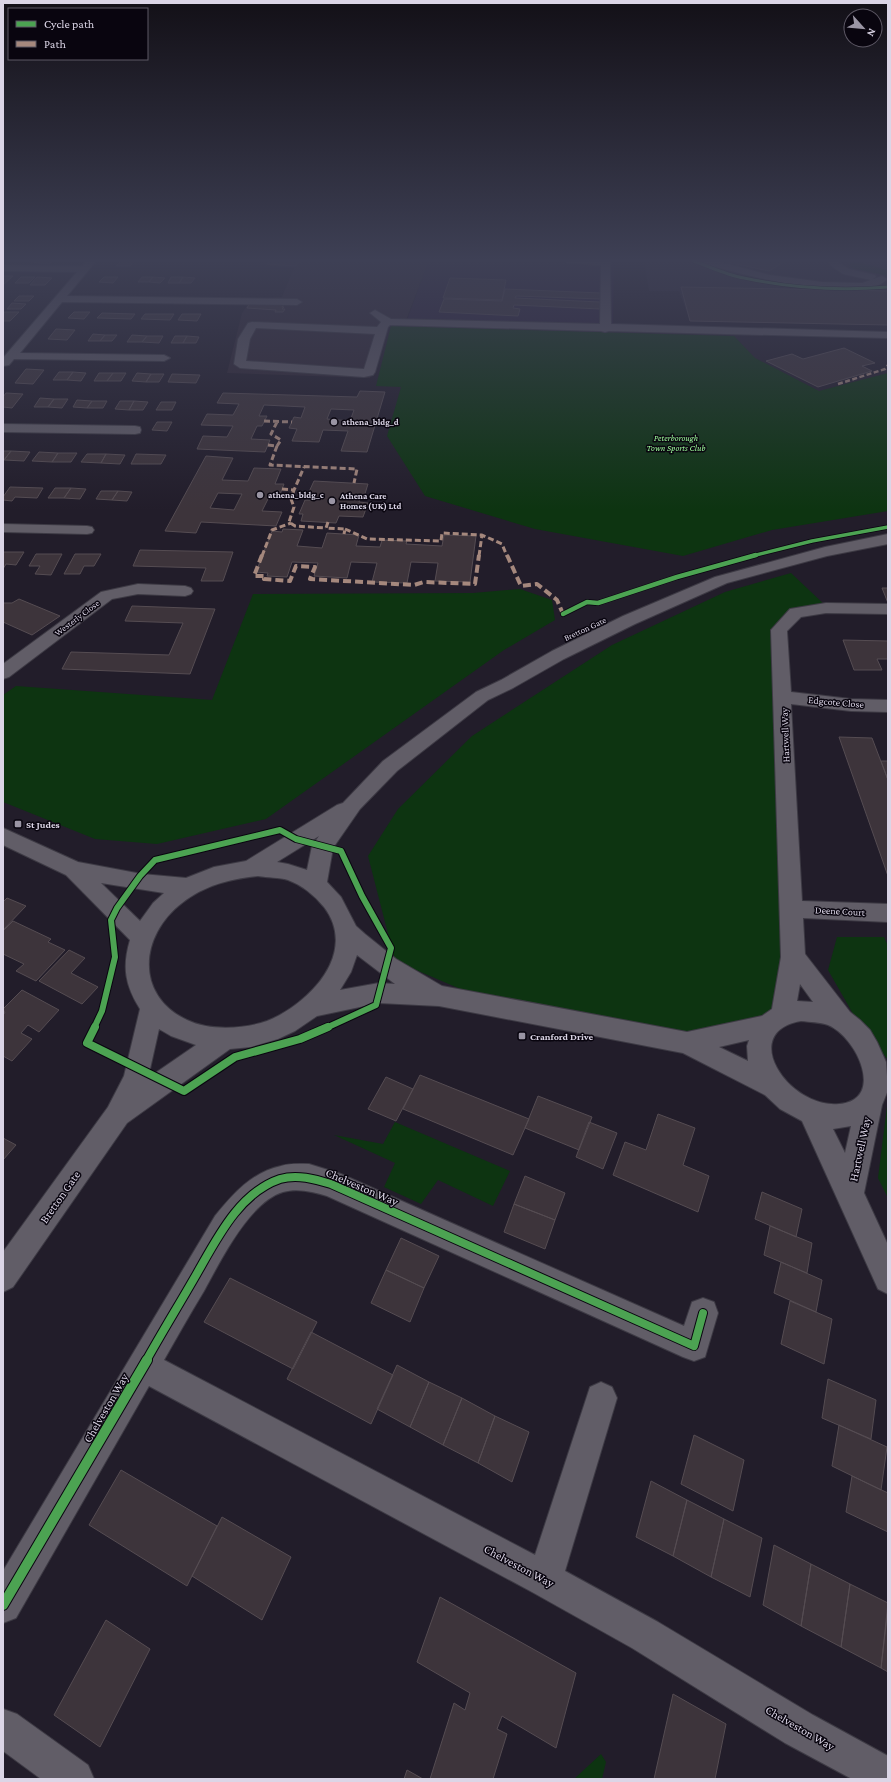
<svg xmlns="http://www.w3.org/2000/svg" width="891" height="1782" viewBox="0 0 891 1782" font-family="'Crimson Pro',serif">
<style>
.built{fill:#291d3a}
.industrial{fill:#302734}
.medical{fill:#2d2736}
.green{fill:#0d3411}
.building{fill:#3d343b;stroke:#554c52;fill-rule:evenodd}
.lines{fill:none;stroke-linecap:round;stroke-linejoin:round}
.minor-casing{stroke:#3d3a44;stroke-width:2}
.minor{fill:#615d67;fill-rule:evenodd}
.quiet-far2{stroke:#a5887d;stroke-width:2.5;stroke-dasharray:5 2.5;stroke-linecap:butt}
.quiet-far1{stroke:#a5887d;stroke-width:3;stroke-dasharray:6 3;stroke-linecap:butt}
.quiet{stroke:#a5887d;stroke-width:4;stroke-dasharray:8 4;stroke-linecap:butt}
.cycleway-far5-casing{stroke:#09050f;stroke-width:4}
.cycleway-far4-casing{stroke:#09050f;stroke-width:5}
.cycleway-far3-casing{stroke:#09050f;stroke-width:6}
.cycleway-far2-casing{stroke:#09050f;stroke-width:8}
.cycleway-far1-casing{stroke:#09050f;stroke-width:10}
.cycleway-casing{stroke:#09050f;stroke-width:12}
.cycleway-far5{stroke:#4ca352;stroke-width:3}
.cycleway-far4{stroke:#4ca352;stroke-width:3.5}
.cycleway-far3{stroke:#4ca352;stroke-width:4.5}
.cycleway-far2{stroke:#4ca352;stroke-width:6}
.cycleway-far1{stroke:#4ca352;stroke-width:8}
.cycleway{stroke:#4ca352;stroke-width:10}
.poi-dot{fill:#9a95a4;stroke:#09050f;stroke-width:1.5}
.labels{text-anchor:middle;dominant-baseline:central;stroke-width:3;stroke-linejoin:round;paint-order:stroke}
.far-poi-label{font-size:9px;font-weight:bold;fill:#dbd5e6;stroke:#09050f;text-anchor:start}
.far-park-label{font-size:9px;font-style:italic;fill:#9fff9d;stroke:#09050f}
.far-street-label{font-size:9px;fill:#dbd5e6;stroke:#09050f}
.street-label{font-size:10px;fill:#dbd5e6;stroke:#09050f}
.poi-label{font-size:10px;font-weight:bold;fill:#dbd5e6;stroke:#09050f;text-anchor:start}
.near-street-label{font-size:12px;fill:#dbd5e6;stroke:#09050f}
</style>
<rect width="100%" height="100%" fill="#221d2a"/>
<path class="built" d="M429,260l39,2 1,-2h145l-1,65 -206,-5z"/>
<path class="industrial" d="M265,260h164l-23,60 -16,-1 -20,59 -143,-5 15,-60 10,-14 30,-2 12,-29 -33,-3z"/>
<path class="medical" d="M644,260h244v65l-198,-4 -11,-30h-30z"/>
<path class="green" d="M853,261l35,9v6l-36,-8 -2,-2v-3z
M391,326l343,10 21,22 64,33 69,-18v138l-116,19 -89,26 -148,-27 -110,-33 -38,-60 14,-49 -25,-1z
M791,573l35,33 -36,4 -19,19 10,273v52l-6,57 -14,8 -76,16 -220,-44 -70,-30 -27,-105 30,-47 74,-73 140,-91 113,-53z
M520,589l32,11 3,20 -51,30 -238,169 -109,25 -62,-5 -92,-37v-107l13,-9 196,14 41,-106 220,-1z
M837,937h47l4,9v114l-32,-41 -28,-49z
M888,1098v100l-10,-20z
M395,1122l115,49 -17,35 -55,-26 -17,24 -37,-17 11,-24 -61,-28 49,9z
M601,1754l5,8 -4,17h-28z"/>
<path class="building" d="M34,260h21l-6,4 -18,-2z
M270,260h30l-4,6 -29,-2z
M730,260h57l-18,11 -42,-9z
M121,261h14l-5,5h-14z
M3,276h10l-10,9z
M21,277h14l-6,6h-14z
M37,277l15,1 -7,7h-15z
M104,277h14l-5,6 -14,-1z
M142,277h11l-4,5h-11z
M153,277l12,1 -5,5 -11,-1z
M171,277h12l-4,6h-11z
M183,277l12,1 -4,5h-12z
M450,278l56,2 -4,20 -59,-2z
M681,287l207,4v34l-198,-4z
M505,289l96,4 -1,6 -84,-3 -1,2 85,4v7l-86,-4 -1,3 7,1 -2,7 -79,-4 5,-13 58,2z
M19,296h15l-5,5h-15z
M12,303l14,1 -5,5h-14z
M250,303l34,1 -2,3h2l-2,2h3l-2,3h-8l1,-2 -29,-2z
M4,312h15l-9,9h-7z
M74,312h16l-6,7 -16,-1z
M102,313l33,1 -4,5 -34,-1z
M145,314h29l-4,6 -29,-1z
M182,314h19l-4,7 -19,-1z
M56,329l19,1 -8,10 -19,-1z
M93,334l12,1 -5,6h-12z
M105,335h12l-5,6h-12z
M132,335l15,1 -5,6h-15z
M147,336h16l-4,7 -17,-1z
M175,336h12l-4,7h-12z
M187,336l12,1 -3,6h-13z
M844,348l31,15 -13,3 10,5 -54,16 -52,-26 26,-7 11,5z
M26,369l18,1 -11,14 -18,-1z
M59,372h14l-6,8h-14z
M73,372l13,1 -5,8 -14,-1z
M99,373h14l-6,8h-13z
M113,373h13l-5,8h-14z
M137,373l14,1 -5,8 -14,-1z
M151,374h13l-5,8h-13z
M172,374l28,1 -4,8 -28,-1z
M360,391l25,1 -18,60 -26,-1 7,-20 -25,-1 -4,12 -27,-1 5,-12 -8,-1 5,-11 7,1 4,-11 -41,-2 -5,11h8l-5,10h-5l-6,13 19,1 -5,12 -68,-3 6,-13 24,1 6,-11 -32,-1 6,-11 26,1 6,-11 -22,-1 6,-10 134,4zM331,409l23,1 -4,11 -23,-2z
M6,393l17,1 -11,14 -9,-1v-10z
M40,398l14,1 -6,8h-14z
M54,399h14l-6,9 -14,-1z
M77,400l15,1 -5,7 -14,-1z
M92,401h15l-4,7h-16z
M120,401h14l-5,9 -14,-1z
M134,401l14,1 -5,8h-14z
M161,402h15l-4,8h-16z
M157,422h15l-5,9 -15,-1z
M3,451h8l-7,9h-1z
M11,451l19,1 -6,9 -20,-1z
M39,452l19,1 -6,9 -20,-1z
M58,453h19l-6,9h-19z
M87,454h19l-5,9 -20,-1z
M106,454l19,1 -5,9 -19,-1z
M136,454l30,1 -5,9h-30z
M206,456l27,2 -11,22 26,1 6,-13 27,1 -6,15h9l-5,13h-10l-7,14 20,1 -6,14 -75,-4 -5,11 -31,-2zM218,493l24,1 -8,16 -24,-2z
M314,481l54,3 -4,13 -3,-1 -2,6 9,1 -5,14 -24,-1 -3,7 -35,-2 2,-7h-4l6,-14h6l2,-5 -5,-1z
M10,487l33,1 -6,10 -22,-1 -3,4 -9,-1v-3z
M55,488h16l-7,10h-16z
M71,488l15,1 -6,10 -16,-1z
M101,491h17l-6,9 -16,-1z
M118,491l14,1 -5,9 -15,-1z
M283,529l20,1 -6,16 25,2 5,-15 32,2 -3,11 24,1 2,-7 25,1 -1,3 36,2 2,-11 32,1 -6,46 -35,-1 3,-18 -27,-1 -4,21 -35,-1 5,-19 -26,-1 -4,16 -33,-2 4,-13 -26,-1 -5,15 -20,-1 1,-3 -12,-1 16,-41 10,1z
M140,550l93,2 -10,29h-22l5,-13 -73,-2z
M3,552h21l-8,13 -10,-1 -3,5z
M36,554h26l-11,21 -16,-1 5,-8h-11z
M75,554h26l-7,12h-10l-4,8h-16z
M882,588h6v15z
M19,599l41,17 -28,19 -29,-13v-19h9z
M132,606l83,3 -25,65 -128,-5 9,-17 98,3 14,-32 -58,-2z
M843,640l45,1v18h-11l5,11h-28z
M839,737l33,1 16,42v96z
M881,761h7v19z
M7,898l19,8 -23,24v-28z
M13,921l38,18 -3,3 17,8 -29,31 -20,-10 8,-7 -21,-10v-23z
M69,950l16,8 -14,15 27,14 -16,17 -43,-23z
M22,990l37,20 -20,22 -11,-7 -7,8 11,6 -20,22 -9,-5v-42l2,-1 -2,-4z
M420,1075l109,44 -16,36 -110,-46z
M386,1077l27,12 -17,32 -28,-12z
M538,1096l54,21 -13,33 -54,-22z
M658,1114l37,14 -12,37 26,11 -11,36 -85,-37 12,-33 21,8z
M589,1122l28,11 -14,36 -27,-12z
M3,1138l13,7 -13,15z
M525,1176l40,17 -10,27 -41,-16z
M762,1192l40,17 -6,28 -41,-18z
M514,1204l41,16 -10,29 -41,-17z
M770,1226l42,17 -5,30 -43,-18z
M401,1238l38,18 -15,32 -38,-18z
M781,1262l41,18 -6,32 -42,-19z
M386,1270l38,18 -14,34 -39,-19z
M230,1278l87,44 -24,47 -89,-47z
M790,1301l42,18 -8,45 -43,-20z
M311,1332l82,43 -22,49 -84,-45z
M397,1365l32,17 -19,45 -33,-18z
M828,1379l48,21 -5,39 -49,-21z
M429,1382l33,16 -19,47 -33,-18z
M462,1398l33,18 -17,47 -35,-18z
M495,1416l34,16 -17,50 -34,-19z
M839,1425l48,22 -6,43 -49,-24z
M694,1435l50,25 -11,51 -52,-27z
M121,1470l96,56 -30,60 -98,-61z
M852,1476l36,17v39l-42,-20z
M651,1481l36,19 -14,56 -37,-19z
M687,1500l37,19 -13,58 -38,-21z
M222,1517l69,40 -29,63 -70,-44z
M724,1519l38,19 -12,59 -39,-20z
M774,1545l37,19 -10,62 -38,-21z
M811,1564l39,20 -9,63 -40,-21z
M850,1584l38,19 -7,65 -40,-21z
M440,1597l136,76 -20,75 -54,-32 -5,13 10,5 -14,45h-63l24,-76 11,7 5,-17 -53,-31z
M888,1608v64l-7,-4z
M106,1620l44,29 -50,98 -46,-32z
M673,1694l53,30 -11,55h-61z
M407,1770l16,9h-19z"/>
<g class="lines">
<g class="minor-casing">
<path id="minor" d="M87,260h10l-30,36 230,3 5,3 -5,3 -235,-3 -42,51 144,2 6,3 -6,3 -150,-2 -5,6 -6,1v-8l74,-86 -74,-1v-6l79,1z
M563,260h47l1,64 277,8v6l-279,-7 -4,1 -4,-1 -211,-6 -2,2 -13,45 -2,3 -9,2 -124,-9 -6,-4 4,-25 10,-16 4,-1 125,5 4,-5 -11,-9 5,-3 16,9 209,5 1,-59 -33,-2zM256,328l119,6 -11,35 -118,-8 4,-22z
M697,260h16l57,15 52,7 40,1 20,-7 5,3c-23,29 -156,-7 -188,-17z
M829,260h10l-1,2 11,7 26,6 1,2 -5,3 -28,-6 -13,-9z
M3,424l132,2 5,1 1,3 -1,3 -5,1 -132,-2z
M3,524l84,2 5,1 2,3 -2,3 -5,1 -84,-2z
M888,534v10l-61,12 -100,27 -92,41 -71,35 -51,29 -25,12 -91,71 -37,38 -27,39 -6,34 14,15 15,29 9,8 31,25 46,27 245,46 75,-16 10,-7 9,-52 -10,-327 19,-21 36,-6 62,1v10l-62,-1 -25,4 -14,14 4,61 60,7 37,1v12l-37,-1 -60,-7 11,197 86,3v18l-85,-4 2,36 45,58 10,8 10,10 7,12 9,20 2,28 -6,15 -18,88 24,52v49l-10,-5 -76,-168 -22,-12 -15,-14 -82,-42 -244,-47 -60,-3 -62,13 -22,15 -17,8 -27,8 -21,2 -103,74 -114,164 -10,5v-40l105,-145 16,-31 16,-67c-15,-24 -18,-42 -10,-69l-64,-65 -63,-30v-17l75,34 64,12 44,4 28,-11 32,-6 91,-56 6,-2 40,-42 93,-69 25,-12 51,-29 71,-35 92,-39 110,-30zM319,836l-7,10 -5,24 -19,-6 -11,-2zM258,876c10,2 21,1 30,4 14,5 27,16 36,27 35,46 -15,97 -57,114 -23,8 -58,10 -80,-1 -53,-25 -47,-85 -5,-117 23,-18 48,-24 76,-27zM101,883l63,10 -11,10 -13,18zM357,955l38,29 -16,-1 -39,7 11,-18zM800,984l13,18 -16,-1zM801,1021c9,1 19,1 27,4 29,12 58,75 11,79 -50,5 -102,-72 -38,-83zM159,1029l12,7 25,9 -48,33zM749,1040l-2,6 1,15 -29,-14zM851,1126l-6,27 -12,-24z
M138,584l47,2 6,2 2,3 -2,3 -6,2 -47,-2 -26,5 -103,78 -6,2v-15l98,-72z
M309,1164l32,10 343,152 8,-24 11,-4 11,4 4,11 -13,44 -11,4 -11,-4 -356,-161c-14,-4 -29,-8 -44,-4 -34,10 -63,70 -79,99 -14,23 -27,46 -40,69l371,195 55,-168 11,-5 11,5 5,11 -52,173 93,51 155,93 75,41v23h-36l-67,-36 -153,-95 -100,-56 -383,-206 -133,232 -13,5v-52l212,-355c18,-22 37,-44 66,-50 9,-3 19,-2 28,-2z
M3,1709l14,5 71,51 6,14h-53l-38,-28z"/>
</g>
<use href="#minor" class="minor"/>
<path class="quiet-far2" d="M838,384l47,-15 3,-4"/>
<path class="quiet-far1" d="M264,421l28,1
M277,422l-6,12 10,6 -4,6
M268,445l9,1 -7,19 87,4 -3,14
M282,489l12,1 10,-23
M294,490l-3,9 3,8 -5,15 6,4 31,2
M328,522l-2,6 19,1 -1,5
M345,529l22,10 74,2 1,-8 40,2 20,9 5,12
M262,556l10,-26 19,-7
M479,556l3,-21"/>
<path class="quiet" d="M262,555l-8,21h11l-1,3 26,2 6,-15 19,1 -5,12 104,6 10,-3 51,2 4,-29
M507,555l14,31 16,-2 20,16 6,14"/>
<g class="cycleway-far5-casing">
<path id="cycleway-far5" d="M691,260c17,6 35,15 53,18 47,10 96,13 144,9"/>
</g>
<g class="cycleway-far4-casing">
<path id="cycleway-far4" d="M752,556l60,-15 76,-14"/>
</g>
<g class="cycleway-far3-casing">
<path id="cycleway-far3" d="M563,614l24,-12 11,1 79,-26 79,-22"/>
</g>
<g class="cycleway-far2-casing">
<path id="cycleway-far2" d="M94,1028l8,-17 13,-54 -4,-37 6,-12 23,-32 15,-16 125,-30 16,9 45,12 21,45 29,52 -15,57 -50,23"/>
</g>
<g class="cycleway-far1-casing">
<path id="cycleway-far1" d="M95,1027l-8,16 97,48 51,-34 65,-18 28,-12
M146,1361c15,-27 31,-53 46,-79 22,-37 44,-88 88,-103 17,-5 35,0 51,5l363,162 9,-33"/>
</g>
<g class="cycleway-casing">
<path id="cycleway" d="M3,1605l144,-245"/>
</g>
<use href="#cycleway-far5" class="cycleway-far5"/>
<use href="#cycleway-far4" class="cycleway-far4"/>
<use href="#cycleway-far3" class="cycleway-far3"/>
<use href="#cycleway-far2" class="cycleway-far2"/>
<use href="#cycleway-far1" class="cycleway-far1"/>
<use href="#cycleway" class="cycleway"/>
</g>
<linearGradient id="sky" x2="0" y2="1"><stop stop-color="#131017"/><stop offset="0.51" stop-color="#3e4055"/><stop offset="1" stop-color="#3e4055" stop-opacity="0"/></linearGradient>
<rect width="891" height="510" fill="url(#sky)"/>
<g class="poi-dot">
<circle cx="334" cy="422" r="4"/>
<circle cx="260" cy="495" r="4"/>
<circle cx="332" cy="501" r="4"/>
<rect x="14" y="820" width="8" height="8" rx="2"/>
<rect x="518" y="1032" width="8" height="8" rx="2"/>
</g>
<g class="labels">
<g class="far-poi-label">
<text x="342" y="422">athena_bldg_d</text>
<text x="268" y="495">athena_bldg_c</text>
<text x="340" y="496">Athena Care<tspan x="340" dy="10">Homes (UK) Ltd</tspan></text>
</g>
<g class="far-park-label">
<text x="676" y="438">Peterborough<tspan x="676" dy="10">Town Sports Club</tspan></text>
</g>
<g class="far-street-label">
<text transform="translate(77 618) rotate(-37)">Westerly Close</text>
<text transform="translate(585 629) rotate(-25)">Bretton Gate</text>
</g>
<g class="street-label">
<text transform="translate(836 702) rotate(5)">Edgcote Close</text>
<text transform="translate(785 735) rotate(-92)">Hartwell Way</text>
<text transform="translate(840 911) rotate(3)">Deene Court</text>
</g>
<g class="poi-label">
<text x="26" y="824">St Judes</text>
<text x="530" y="1036">Cranford Drive</text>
</g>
<g class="near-street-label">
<text transform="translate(860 1149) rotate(-78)">Hartwell Way</text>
<text transform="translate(362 1187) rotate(23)">Chelveston Way</text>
<text transform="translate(60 1197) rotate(-55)">Bretton Gate</text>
<text transform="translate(106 1408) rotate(-60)">Chelveston Way</text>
<text transform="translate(519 1566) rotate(28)">Chelveston Way</text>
<text transform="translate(800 1728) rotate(30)">Chelveston Way</text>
</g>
</g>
<rect width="891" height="1782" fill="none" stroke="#dbd5e6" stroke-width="8"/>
<rect x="8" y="8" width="140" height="52" fill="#09050f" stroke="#5d5865"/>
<rect x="16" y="21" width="20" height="6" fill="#4ca352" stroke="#5d5865"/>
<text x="44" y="28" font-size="12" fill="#dbd5e6">Cycle path</text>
<rect x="16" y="41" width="20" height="6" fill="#a5887d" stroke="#5d5865"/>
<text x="44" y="48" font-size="12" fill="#dbd5e6">Path</text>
<g transform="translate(863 28) rotate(117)"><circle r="19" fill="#09050f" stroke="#5d5865"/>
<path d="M0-3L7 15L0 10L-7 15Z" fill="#9a95a4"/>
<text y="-6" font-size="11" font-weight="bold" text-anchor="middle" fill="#dbd5e6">N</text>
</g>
</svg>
